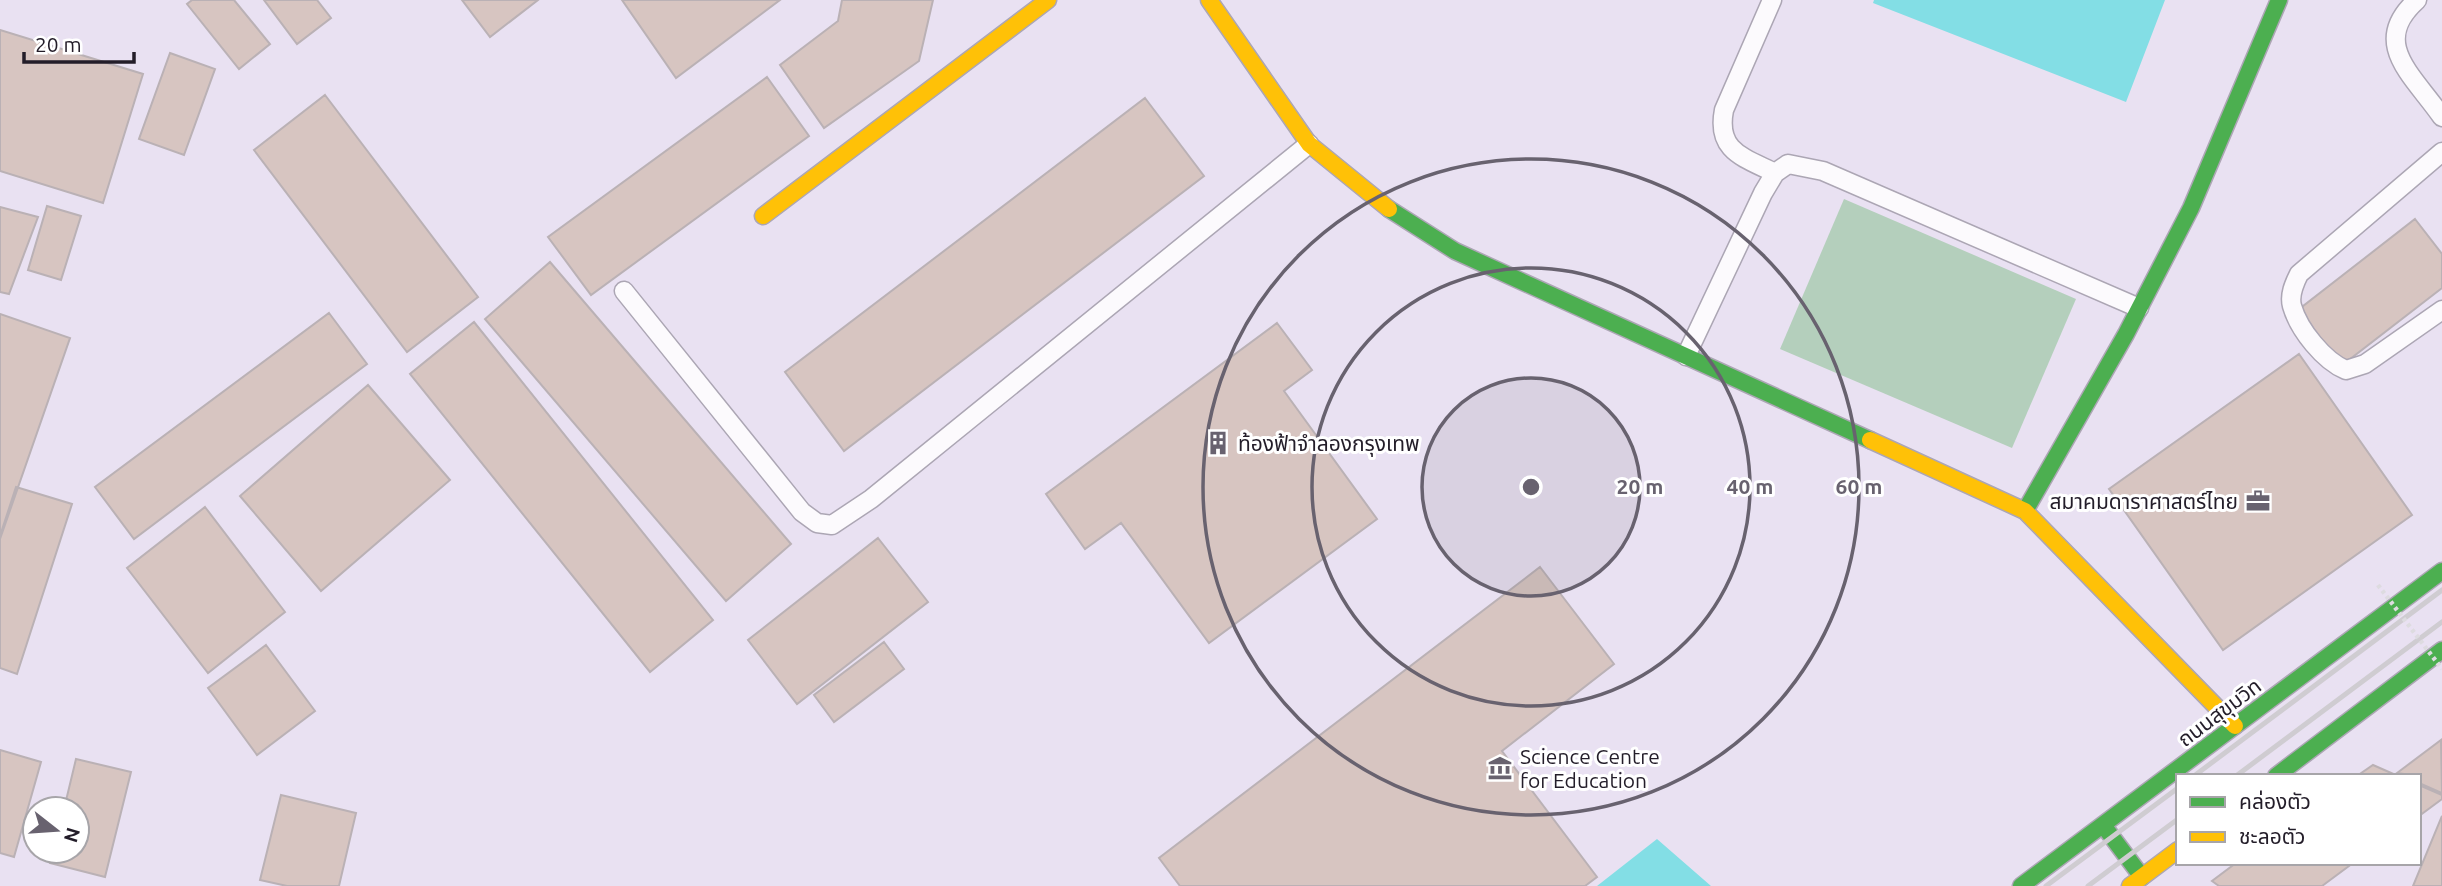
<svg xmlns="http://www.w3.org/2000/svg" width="2442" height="886" viewBox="0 0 2442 886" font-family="Ubuntu,'Noto Sans Thai',sans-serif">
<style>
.green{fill:#b4cfbc}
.water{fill:#83dee5}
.building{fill:#d7c5c1;stroke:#bab1b5;stroke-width:2}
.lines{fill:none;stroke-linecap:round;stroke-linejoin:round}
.lane-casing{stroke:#aca6b4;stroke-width:21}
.fast-casing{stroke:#aca6b4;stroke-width:19}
.slow-casing{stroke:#aca6b4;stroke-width:19}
.lane{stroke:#fcfafd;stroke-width:18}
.fast{stroke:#4caf50;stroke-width:16}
.slow{stroke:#ffc107;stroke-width:16}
.rail{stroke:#cfccd1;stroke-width:5}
.path-bridge{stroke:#dddbe0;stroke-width:4.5;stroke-dasharray:3.5 3.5;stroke-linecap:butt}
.ring{fill:none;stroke:#68626f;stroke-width:3.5}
.labels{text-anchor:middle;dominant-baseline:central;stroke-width:6;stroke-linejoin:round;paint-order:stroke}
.poi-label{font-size:21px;fill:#231d29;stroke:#fff;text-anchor:start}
.street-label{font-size:21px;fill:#231d29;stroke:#fff}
.centre{fill:#68626f;stroke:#fff;stroke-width:3.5}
.ring-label{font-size:21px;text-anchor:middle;font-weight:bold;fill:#68626f;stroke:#fff;stroke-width:6;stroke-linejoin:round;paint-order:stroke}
</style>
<rect width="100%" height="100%" fill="#e9e1f2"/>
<path class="green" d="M1844,199l232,100 -64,149 -232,-99z"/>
<path class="water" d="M1874,0h291l-39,102 -253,-99z
M1657,839l54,47h-114z"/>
<path class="building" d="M192,0h42l36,44 -31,25 -52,-65z
M264,0h53l14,18 -34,26z
M462,0h76l-48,37z
M622,0h158l-104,78z
M842,0h91l-14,61 -95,67 -44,-63 58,-44z
M0,30l143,44 -40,129 -103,-32z
M170,53l45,16 -31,86 -45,-16z
M767,77l42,59 -218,159 -43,-58z
M325,95l153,202 -71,55 -153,-202z
M1145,98l59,78 -360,275 -59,-79z
M47,206l34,10 -20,64 -33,-10z
M0,207l38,10 -29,77 -9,-2z
M2415,219l27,35v34l-101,78 -43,-56z
M550,262l241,282 -65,57 -241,-282z
M329,313l38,51 -233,175 -39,-52z
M0,314l70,24 -70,201z
M474,322l239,298 -63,52 -240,-298z
M1277,323l35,47 -28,21 93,128 -168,124 -88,-120 -36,26 -39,-55z
M2299,354l113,161 -189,135 -114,-161z
M368,385l82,95 -129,111 -81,-95z
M16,487l56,17 -55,170 -17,-6v-132z
M205,507l80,105 -77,61 -81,-105z
M878,538l50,64 -131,102 -49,-64z
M1540,567l74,97 -112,87 95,126 -12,9h-405l-21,-28z
M884,642l20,27 -70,53 -20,-27z
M266,645l49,66 -58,44 -49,-67z
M2441,740l1,53 -23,-10v-7l-22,-3z
M0,750l41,12 -27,95 -14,-4z
M76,759l55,13 -26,105 -55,-14 3,-12h24v-42h-13z
M2373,765l25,11h-41z
M2419,785l23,10v4l-23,17z
M281,795l75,18 -17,73h-52l-27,-6z
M2442,816v70h-29z
M2236,863h117l-31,23h-103l-7,-5z"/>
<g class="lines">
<g class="lane-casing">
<path id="lane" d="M1772,0l-48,110c-8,41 19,47 51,63
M2417,0c-48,43 -4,75 25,117
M2442,152l-143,122c-5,10 -10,21 -7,32 7,24 32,55 54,64l19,-6 77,-54
M624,291l178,221 15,11 15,2 39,-26 438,-355
M1686,356l77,-163 12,-20 13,-9 35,7 316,137"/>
</g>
<g class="fast-casing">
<path id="fast" d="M1389,209l66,42 415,189
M2025,511l101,-177 65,-126 88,-208
M2276,776l166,-126
M2103,825l39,52
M2021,886l421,-315"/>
</g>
<g class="slow-casing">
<path id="slow" d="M1209,0l100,144 80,65
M763,216l285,-216
M1870,440l155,71 210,215
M2130,886l48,-36"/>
</g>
<use href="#lane" class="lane"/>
<use href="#fast" class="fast"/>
<use href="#slow" class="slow"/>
<path class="rail" d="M2194,776l248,-186
M2236,776l206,-154
M2046,886l132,-98
M2088,886l90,-67"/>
<path class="path-bridge" d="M2378,585l64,84"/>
</g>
<circle cx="1531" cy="487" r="109" fill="#68626f" fill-opacity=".12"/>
<g class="ring">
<circle cx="1531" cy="487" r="109"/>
<circle cx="1531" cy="487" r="219"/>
<circle cx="1531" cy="487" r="328"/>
</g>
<defs>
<g id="building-bare" transform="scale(1.89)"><path d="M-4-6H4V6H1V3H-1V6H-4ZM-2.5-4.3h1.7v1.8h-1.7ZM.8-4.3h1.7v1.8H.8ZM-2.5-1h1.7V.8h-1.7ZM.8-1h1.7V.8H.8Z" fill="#68626f" stroke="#fff" stroke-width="2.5" paint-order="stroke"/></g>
<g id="office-bare" transform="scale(1.89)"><path d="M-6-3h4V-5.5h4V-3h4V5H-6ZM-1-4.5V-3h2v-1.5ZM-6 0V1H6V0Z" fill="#68626f" stroke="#fff" stroke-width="2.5" paint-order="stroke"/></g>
<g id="museum-bare" transform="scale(1.89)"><path d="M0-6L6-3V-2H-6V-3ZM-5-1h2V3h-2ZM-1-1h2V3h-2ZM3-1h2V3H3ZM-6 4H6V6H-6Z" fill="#68626f" stroke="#fff" stroke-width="2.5" paint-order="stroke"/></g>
</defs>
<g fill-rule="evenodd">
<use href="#building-bare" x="1218" y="443"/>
<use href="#office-bare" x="2258" y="501"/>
<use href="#museum-bare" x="1500" y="768"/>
</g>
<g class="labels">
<g class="poi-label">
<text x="1238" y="443">ท้องฟ้าจำลองกรุงเทพ</text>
<text x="2238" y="501" text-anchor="end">สมาคมดาราศาสตร์ไทย</text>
<text x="1520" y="756">Science Centre<tspan x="1520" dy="24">for Education</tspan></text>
</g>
<g class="street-label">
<text transform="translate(2219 712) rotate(-37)">ถนนสุขุมวิท</text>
</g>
</g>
<circle cx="1531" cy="487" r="10" class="centre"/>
<g class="ring-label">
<text x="1640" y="494">20 m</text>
<text x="1750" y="494">40 m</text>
<text x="1859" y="494">60 m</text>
</g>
<rect x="2176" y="774" width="245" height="91" fill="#ffffff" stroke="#a7a5a9" stroke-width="2"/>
<rect x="2190" y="797" width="35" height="10" fill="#4caf50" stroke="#a7a5a9" stroke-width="2"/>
<text x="2239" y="809" font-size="21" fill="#231d29">คล่องตัว</text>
<rect x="2190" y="832" width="35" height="10" fill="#ffc107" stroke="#a7a5a9" stroke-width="2"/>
<text x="2239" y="844" font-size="21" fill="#231d29">ชะลอตัว</text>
<g transform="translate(56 830) rotate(107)"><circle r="33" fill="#ffffff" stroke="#a7a5a9" stroke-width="2"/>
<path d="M0-5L12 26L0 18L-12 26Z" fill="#68626f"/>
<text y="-10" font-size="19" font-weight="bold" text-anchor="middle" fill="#231d29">N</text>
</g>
<path d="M24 52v10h110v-10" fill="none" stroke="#231d29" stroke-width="3.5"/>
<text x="35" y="52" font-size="21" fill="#231d29" stroke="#ffffff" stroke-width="5" paint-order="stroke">20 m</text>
</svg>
